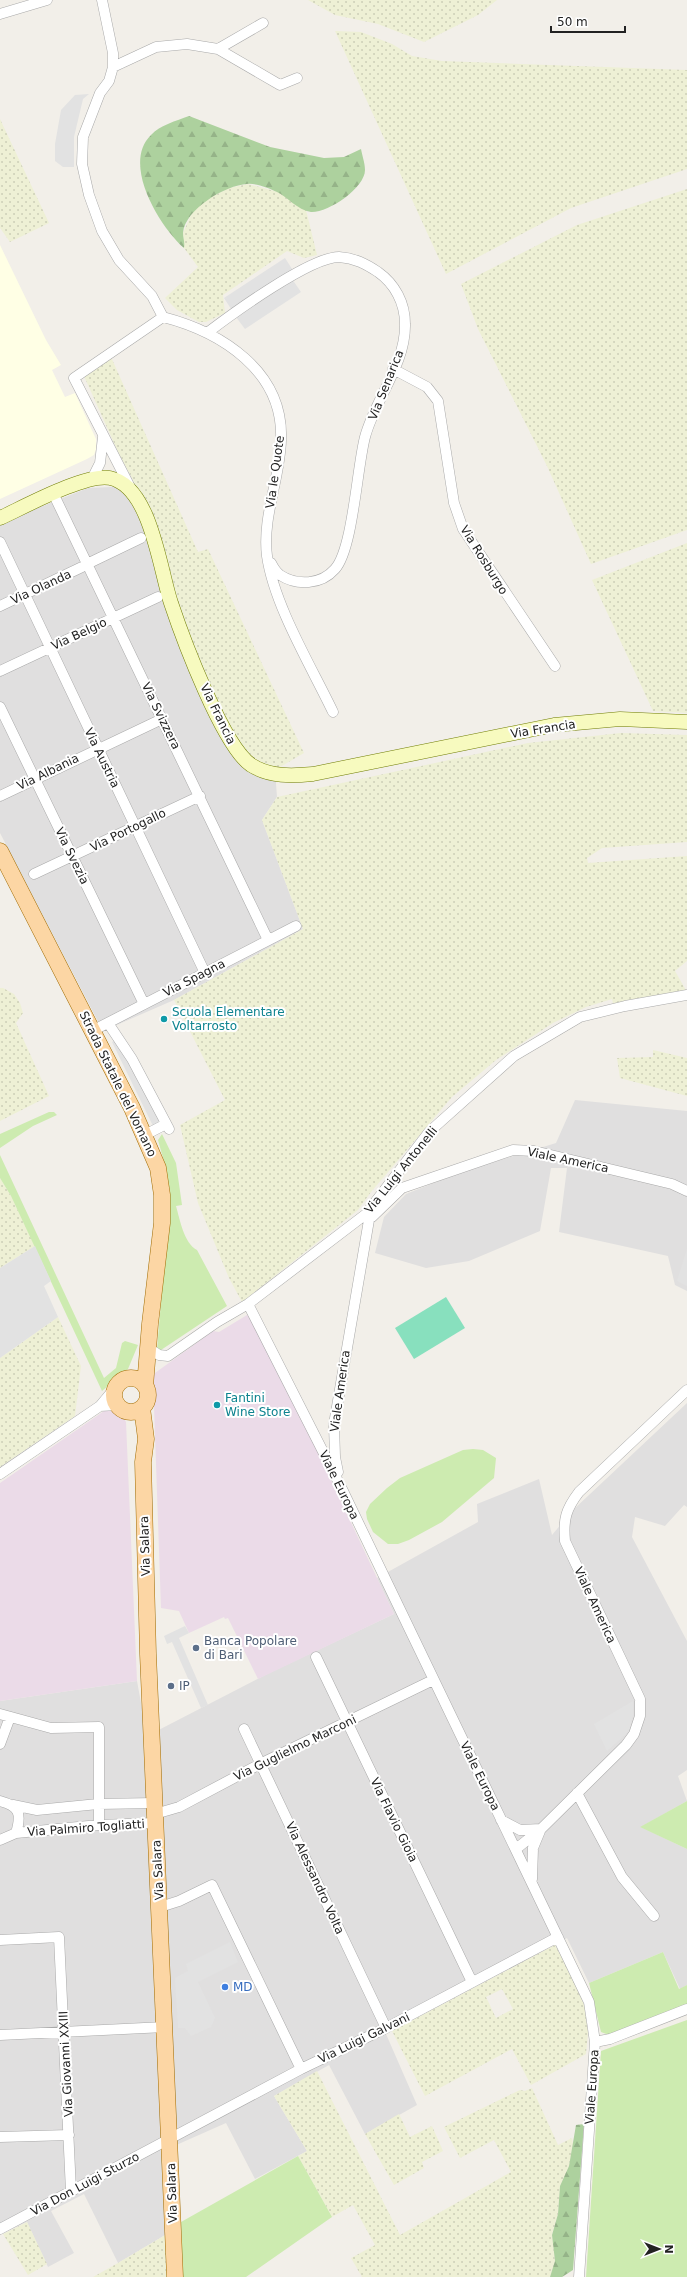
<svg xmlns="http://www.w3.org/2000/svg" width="687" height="2277" viewBox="0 0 687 2277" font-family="'DejaVu Sans',sans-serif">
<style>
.residential{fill:#e0dfdf}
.industrial{fill:#ebdbe8}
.education{fill:#ffffe5}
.farmland{fill:url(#farmland-dots);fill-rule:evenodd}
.grass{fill:#cdebb0}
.forest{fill:url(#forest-firs)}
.pitch{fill:#88e0be}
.parking{fill:#e2e2e2}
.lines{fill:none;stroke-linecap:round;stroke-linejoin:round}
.minor-casing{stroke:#a9a9a9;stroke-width:11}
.secondary-casing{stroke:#707d05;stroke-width:15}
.primary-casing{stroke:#a06b00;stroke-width:17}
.minor{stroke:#fff;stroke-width:10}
.secondary{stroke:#f7fabf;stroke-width:14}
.primary{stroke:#fcd6a4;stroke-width:16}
.culture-dot{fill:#0f9aa8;stroke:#fff;stroke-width:1.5}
.service-dot{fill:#5c6f8a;stroke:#fff;stroke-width:1.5}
.shop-dot{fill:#3f7fe0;stroke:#fff;stroke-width:1.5}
.labels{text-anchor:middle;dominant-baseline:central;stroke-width:4;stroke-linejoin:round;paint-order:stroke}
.street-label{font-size:12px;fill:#222;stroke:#fff}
.culture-label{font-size:12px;fill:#0d838f;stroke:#fff;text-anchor:start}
.service-label{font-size:12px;fill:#4e5e75;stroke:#fff;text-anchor:start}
.shop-label{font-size:12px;fill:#366cbe;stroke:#fff;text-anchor:start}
</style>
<defs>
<pattern id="farmland-dots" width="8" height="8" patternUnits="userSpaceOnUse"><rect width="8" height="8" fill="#eef0d5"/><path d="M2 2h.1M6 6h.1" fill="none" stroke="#ccceb7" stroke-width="1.8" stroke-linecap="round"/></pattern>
<pattern id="forest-firs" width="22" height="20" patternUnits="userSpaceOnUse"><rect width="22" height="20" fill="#add19e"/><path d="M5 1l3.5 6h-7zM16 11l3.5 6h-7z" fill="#95b388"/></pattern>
</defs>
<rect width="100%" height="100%" fill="#f2efe9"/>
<path class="residential" d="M136,486l139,284 2,27 -15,23 41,109 -129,71 -71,31 -103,-198v-310l88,-35z
M575,1100l112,11v180l-12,-6 -7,-29 -109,-24 8,-64h-16l-11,63 -71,30 -43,7 -51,-15 9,-36 22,-23 55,-22 95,-29z
M687,1403v104l-3,-2 -19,21 -30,-9 -3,20 55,104v129l-9,6 9,25 -46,26 46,22v136l-7,4 -17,-37 -74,31 -22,-45 -181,96 31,71 -52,29 -36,-69 -55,31 33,55 -52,28 -29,-56 -61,27 2,84 -49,29 -34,-69 -33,17 23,42 -26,14 -21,-45 -27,13v-534l137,-20 10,55 122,-63 125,-59 -17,-36 101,-56 -1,-18 62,-25 13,56 21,-25z"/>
<path class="industrial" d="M247,1315l5,5 64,128 78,166 -136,65 -30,-61 -3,1 -1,-2 -35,16 -10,-22 -18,-3 -8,-231 2,-4 58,-42 6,1z
M114,1410l7,4 5,8 11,259 -137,20v-218l104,-72z"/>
<path class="education" d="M0,245l46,95 15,25 -9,5 13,27 10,-4 21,46v10l-2,6 -7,4 -87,40z"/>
<path class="farmland" d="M308,0h189l-19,15 -54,27 -46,-18 -43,-9z
M335,31l26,1 31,12 20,12 30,5 245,9v99l-116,39 -125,66z
M0,119l49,104 -39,19 -10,-14z
M248,184l30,8 28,18 11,45 -13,3 -17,-7 -64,44 2,18 -19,9h-7l-22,-12 -12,-12 33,-31 -14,-19 -1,-15 9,-20 15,-14 22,-11z
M687,189v341l-96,34 -44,-98 -69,-137 -17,-45 116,-59z
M111,357l87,195 10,-3 96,204 -29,17 -17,-7 -15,-14 -14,-20 -47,-111 -35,-112 -29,-54 -34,-76z
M687,543v170l-34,-2 -61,-131z
M621,733l66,2v107l-85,6 -15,10 1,5 99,-7v105l-12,10 12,21 -73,15 -2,-8 -26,8 -33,16 -57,37 -44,37 -81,95 -13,18 -116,92 -13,-24 -31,-75 -18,-78 45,-25 -51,-100 129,-71 -41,-109 15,-23 251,-54z
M0,988h3l11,6 6,9 3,10 -7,10 33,73 -49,25z
M653,1050l34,8v38l-67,-18 -3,-20 36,-1z
M0,1178l11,18 24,50 -35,22z
M58,1317l23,49 -6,50 -75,51v-109z
M555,1945l18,32 12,30 3,25 -2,22 -55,31 -19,-36 -87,47 -33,-65zM502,1989l11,20 -17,9 -10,-21z
M317,2071l83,164 111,-63 -17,-32 -34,18 -16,-31 76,-37 5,1 7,-3 26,57 14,-7 1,6 -4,22 -9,20 -2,28 -6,20 3,27 -5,16h-188l-11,-19 24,-13 -22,-40 -21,12 -34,-61 9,-5 -33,-55z
M399,2114l11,23 22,-11 11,25 -21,11 2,6 -30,17 -29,-51z
M27,2222l20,42 -19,11 -25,-41z
M167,2234l2,43h-76l25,-14z"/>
<path class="grass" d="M49,1112h5l3,3 -24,11 -33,22v-14z
M162,1134l14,29 6,42 -6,1c4,14 8,37 21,44l30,56 -66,44h-4l13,-158 -5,-27 -7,-25z
M0,1155l104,223 12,-10 6,-25 3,-2 13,4 -10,24 -26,22 -91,-195 -11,-18z
M473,1449l10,1 13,8 -2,20 -52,44 -33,18 -11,4h-10l-15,-12 -6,-13 -1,-7 4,-8 17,-16 13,-10 63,-28z
M687,1801v48l-47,-22z
M663,1952l16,37 8,-4v20l-78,30 -8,-3 -12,-49z
M687,2020v257h-101l15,-226z
M298,2156l34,61 -86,60h-63l-2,-55z"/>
<path class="forest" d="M189,116l81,31 54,11 20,-1 17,-8c1,6 4,14 4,21 0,18 -37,43 -54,42 -14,-2 -23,-15 -34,-20 -8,-4 -21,-9 -30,-8 -21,1 -62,25 -64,49 0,5 2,9 1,15 -24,-21 -63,-84 -33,-113 9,-10 25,-14 38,-19z
M584,2124l-11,146 -11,7h-12l5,-16 -3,-26 6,-21 2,-28 9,-20 7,-41z"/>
<path class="pitch" d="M446,1297l19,31 -51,31 -19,-31z"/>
<path class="parking" d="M89,94l-6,5 -9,38v30h-11l-8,-6v-17l6,-34 14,-15z
M285,258l9,14 -61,40 -9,-14z
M292,279l9,13 -56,37 -9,-12z
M117,1039l43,82 -7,5 -41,-84z
M35,1246l16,35 -7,5 14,31 -58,41v-90z
M687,1249v37l-10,-5z
M185,1626l4,7 -10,5 29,67 -7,3 -29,-66 -5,2 -3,-8z
M633,1701v13l-3,14 -5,7 -18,16 -13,-27z
M230,1942l8,20 -40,20 17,36 -4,9 -20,9 -6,-8h-7l-3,-50 13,-7 -2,-7z"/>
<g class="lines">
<g class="minor-casing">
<path id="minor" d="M102,0l11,53v14l-4,14 -9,12 -17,44 -1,27 7,31 13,36 17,29 33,36 11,21c58,15 121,54 118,123 -1,39 -19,77 -14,116 7,49 44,110 66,156
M0,14l47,-14
M218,49l45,-26
M113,67l43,-20 31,-3 31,5 62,36 17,-7
M207,333c25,-19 103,-76 132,-76 16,1 27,7 39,15 17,12 27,31 27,52 1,40 -30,75 -40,113 -8,30 -12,112 -30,132 -14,16 -38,17 -55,6 -4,-3 -7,-8 -9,-12
M393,369l34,18 11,14 16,102 9,26 92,137
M92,479l8,-16 3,-26
M131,489l-57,-111 89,-61
M53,493l215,447
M0,542l205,431
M87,564l54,-26
M0,606l82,-39
M0,671l158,-74
M0,707l144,297
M0,796l162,-77
M34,874l166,-78
M108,1023l24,36 37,70
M92,1031l204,-105
M145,1135l21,-11
M372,1217l30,-29 111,-38 21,1 138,33 15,7
M248,1304l95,187 246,511 6,40 -16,235
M147,1347l12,8 9,1 49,-34 31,-18 118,-90 63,-82 85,-76 66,-39 45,-11 62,-11
M100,1406l17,-1
M338,1472l-3,-15 -1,-33 35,-204 -3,-6
M0,1474l100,-68 15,-18
M316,1657l156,325
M0,1714l51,14 48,-1v98
M244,1729l142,299
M0,1744l10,-27
M577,1793l45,84 32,39
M0,1801c19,5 22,12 16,32l-16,7
M13,1805l24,5 61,-6 57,-1
M155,1814l24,-7 81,-43 173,-84
M501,1820l19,10 21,-1
M16,1833l83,-8 57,-2
M516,1849l25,-20 85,-84 8,-11 6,-18v-17l-75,-158c-2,-22 1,-32 14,-49l108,-102
M532,1879l1,-31 7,-17
M160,1907l19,-6 33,-16 89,184
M0,1940l59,-3 12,254
M0,2035l165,-8
M595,2042l15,-3 77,-30
M0,2137l69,-2
M0,2229l301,-160 85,-41 172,-91"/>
</g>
<g class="secondary-casing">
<path id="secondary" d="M0,518c24,-11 86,-45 110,-40 41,8 50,93 61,125 12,36 52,143 80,162 19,12 41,11 62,9l241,-49 66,-6 67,3"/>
</g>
<g class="primary-casing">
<path id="primary" d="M0,851l132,257 26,60 4,27v28l-12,101 -5,62
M114 1395a17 17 0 1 1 34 0a17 17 0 1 1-34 0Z
M142,1408l4,31 -3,23 5,192 27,623"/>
</g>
<use href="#minor" class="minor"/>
<use href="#secondary" class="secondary"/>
<use href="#primary" class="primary"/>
</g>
<g class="culture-dot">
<circle cx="164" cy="1019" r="4"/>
<circle cx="217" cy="1405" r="4"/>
</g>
<g class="service-dot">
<circle cx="196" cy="1648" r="4"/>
<circle cx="171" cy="1686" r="4"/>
</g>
<circle class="shop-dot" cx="225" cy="1987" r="4"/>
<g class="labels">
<g class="street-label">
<text transform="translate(386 385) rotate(-68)">Via Senarica</text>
<text transform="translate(275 472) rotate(-82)">Via le Quote</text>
<text transform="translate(484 560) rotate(58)">Via Rosburgo</text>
<text transform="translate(41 587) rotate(-25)">Via Olanda</text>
<text transform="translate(79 634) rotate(-25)">Via Belgio</text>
<text transform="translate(218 714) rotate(64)">Via Francia</text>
<text transform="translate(161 716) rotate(64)">Via Svizzera</text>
<text transform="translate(543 729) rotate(-9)">Via Francia</text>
<text transform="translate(102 758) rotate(64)">Via Austria</text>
<text transform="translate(48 772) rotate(-26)">Via Albania</text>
<text transform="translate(128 830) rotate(-26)">Via Portogallo</text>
<text transform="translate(72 856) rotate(64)">Via Svezia</text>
<text transform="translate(194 978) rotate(-27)">Via Spagna</text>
<text transform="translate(118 1084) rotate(64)">Strada Statale del Vomano</text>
<text transform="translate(568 1160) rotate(12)">Viale America</text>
<text transform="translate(401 1170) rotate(-51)">Via Luigi Antonelli</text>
<text transform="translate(340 1391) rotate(-82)">Viale America</text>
<text transform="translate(339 1485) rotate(64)">Viale Europa</text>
<text transform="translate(145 1546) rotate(-92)">Via Salara</text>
<text transform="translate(595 1605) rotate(65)">Viale America</text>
<text transform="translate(295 1748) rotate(-26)">Via Guglielmo Marconi</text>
<text transform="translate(480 1776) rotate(64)">Viale Europa</text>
<text transform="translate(394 1820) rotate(64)">Via Flavio Gioia</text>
<text transform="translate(86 1828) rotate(-4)">Via Palmiro Togliatti</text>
<text transform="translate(158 1870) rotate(-93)">Via Salara</text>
<text transform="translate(315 1878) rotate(65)">Via Alessandro Volta</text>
<text transform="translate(364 2038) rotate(-26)">Via Luigi Galvani</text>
<text transform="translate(66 2064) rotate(-93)">Via Giovanni XXIII</text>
<text transform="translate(592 2087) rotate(-86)">Viale Europa</text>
<text transform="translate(85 2184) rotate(-28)">Via Don Luigi Sturzo</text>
<text transform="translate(172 2193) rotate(-92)">Via Salara</text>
</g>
<g class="culture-label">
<text x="172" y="1012">Scuola Elementare<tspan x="172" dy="14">Voltarrosto</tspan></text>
<text x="225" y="1398">Fantini<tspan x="225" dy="14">Wine Store</tspan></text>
</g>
<g class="service-label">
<text x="204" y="1641">Banca Popolare<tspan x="204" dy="14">di Bari</tspan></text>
<text x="179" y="1686">IP</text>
</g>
<g class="shop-label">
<text x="233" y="1987">MD</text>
</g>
</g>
<g transform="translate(659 2249) rotate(90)" stroke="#ffffff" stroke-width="3" paint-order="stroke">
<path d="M0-3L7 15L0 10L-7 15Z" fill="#222222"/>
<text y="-6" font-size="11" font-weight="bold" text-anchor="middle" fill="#222222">N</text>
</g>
<path d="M551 26v6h74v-6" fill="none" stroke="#222222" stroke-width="2"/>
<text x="557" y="26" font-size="12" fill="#222222" stroke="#ffffff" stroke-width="3" paint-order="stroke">50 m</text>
</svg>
